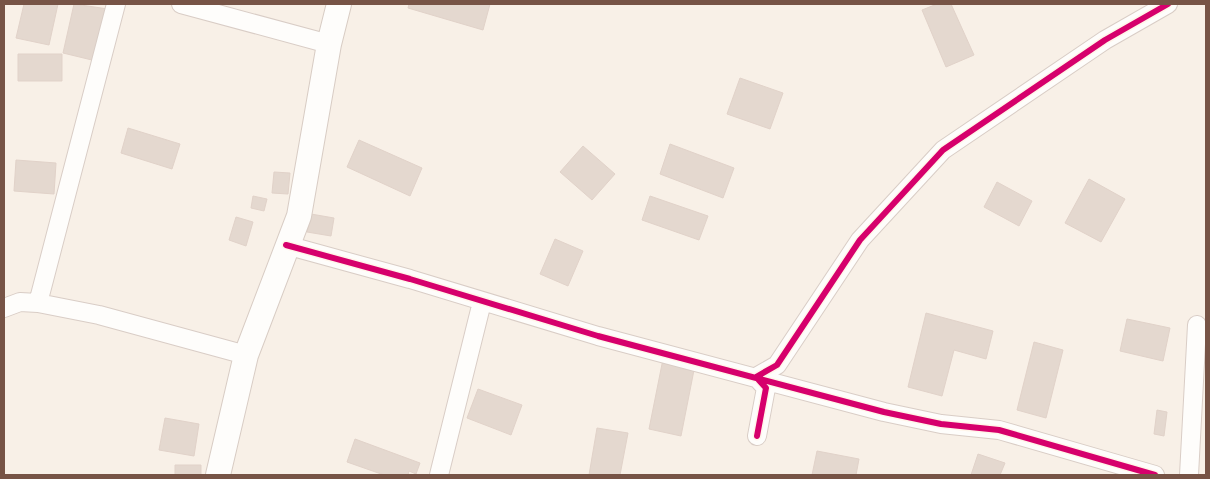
<svg xmlns="http://www.w3.org/2000/svg" width="1210" height="479" viewBox="0 0 1210 479" font-family="Figtree,sans-serif">
<style>
.building{fill:#e4d8cf;stroke:#e1d2c9}
.lines{fill:none;stroke-linecap:round;stroke-linejoin:round}
.street-casing{stroke:#d9cdc6;stroke-width:20}
.secondary-casing{stroke:#d8ccc4;stroke-width:26}
.street{stroke:#fefdfb;stroke-width:18}
.secondary{stroke:#fefdfb;stroke-width:24}
.cycleway-casing{stroke:#fff5e9;stroke-width:9}
.cycleway{stroke:#d6006c;stroke-width:6}
</style>
<rect width="100%" height="100%" fill="#f8f0e7"/>
<path class="building" d="M24,4h34l-9,41 -33,-7z
M74,4l34,5 -12,52 -33,-8z
M409,4h81l-7,26 -75,-22z
M937,4h14l23,51 -28,12 -24,-57z
M18,54h44v27h-44z
M740,78l43,15 -13,36 -43,-15z
M128,128l52,16 -8,25 -51,-16z
M359,140l63,28 -12,28 -63,-29z
M670,144l64,24 -11,30 -63,-24z
M583,146l32,28 -23,26 -32,-28z
M16,160l40,3 -2,31 -40,-3z
M274,172l16,1 -2,21 -16,-1z
M1089,179l36,20 -24,43 -36,-19z
M997,182l35,19 -13,25 -35,-19z
M253,196l14,3 -3,12 -13,-3z
M650,196l58,20 -9,24 -57,-20z
M311,214l23,4 -3,18 -24,-4z
M236,217l17,5 -7,24 -17,-6z
M555,239l28,12 -15,35 -28,-12z
M926,313l67,18 -7,28 -32,-9 -12,46 -34,-9z
M1127,319l43,9 -7,33 -43,-10z
M1034,342l29,8 -17,68 -29,-8z
M663,359l32,6 -14,71 -32,-7z
M478,389l44,16 -11,30 -44,-17z
M1157,410l10,2 -3,24 -10,-2z
M165,418l34,6 -5,32 -35,-6z
M597,428l31,5 -8,42h-31z
M355,439l65,24 -4,11 -7,-3 -1,4h-24l-37,-13z
M817,451l42,8 -3,16h-44z
M978,454l27,9 -5,12h-29z
M175,465h26v10h-26z"/>
<g class="lines">
<g class="street-casing">
<path id="street" d="M181,4l148,40
M286,245l124,34 188,57 286,76 57,12 58,6 156,45
M38,303l78,-299
M4,308l16,-6 18,1 61,12 147,40
M757,436l9,-48 -10,-11 21,-12 83,-125 83,-90 162,-110 63,-36
M439,475l43,-173
M1189,475l8,-150"/>
</g>
<g class="secondary-casing">
<path id="secondary" d="M218,475l28,-120 53,-139 30,-172 10,-40"/>
</g>
<use href="#street" class="street"/>
<use href="#secondary" class="secondary"/>
<g class="cycleway-casing">
<path id="cycleway" d="M286,245l124,34 188,57 286,76 57,12 58,6 156,45
M757,436l9,-48 -10,-11 21,-12 83,-125 83,-90 162,-110 63,-36"/>
</g>
<use href="#cycleway" class="cycleway"/>
</g>
<rect width="1210" height="479" fill="none" stroke="#775446" stroke-width="10"/>
</svg>
